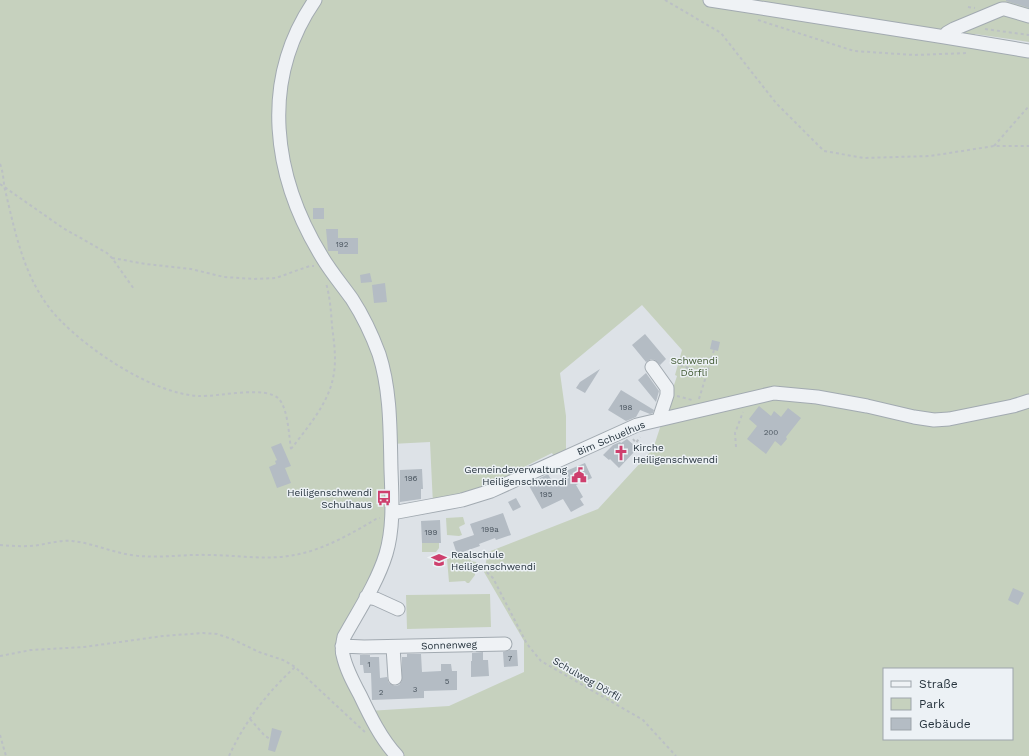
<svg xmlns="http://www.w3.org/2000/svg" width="1029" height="756" viewBox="0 0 1029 756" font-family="'Work Sans',sans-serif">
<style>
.green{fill:#c6d1be;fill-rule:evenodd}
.building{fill:#b4bcc4}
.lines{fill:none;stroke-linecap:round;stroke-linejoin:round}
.minor-casing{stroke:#a2aab1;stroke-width:15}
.path{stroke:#bbc0c5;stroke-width:2;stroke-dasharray:3 3;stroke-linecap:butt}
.minor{stroke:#eff2f5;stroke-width:13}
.labels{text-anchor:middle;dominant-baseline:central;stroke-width:3;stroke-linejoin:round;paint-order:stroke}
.number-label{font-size:8px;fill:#4a555f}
.park-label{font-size:10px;fill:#415933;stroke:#ecf1f5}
.street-label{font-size:10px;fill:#26333d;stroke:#ecf1f5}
.poi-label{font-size:10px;fill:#26333d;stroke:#ecf1f5;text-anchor:start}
</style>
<rect width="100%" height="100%" fill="#dde2e7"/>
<path class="green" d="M0,0h1029v42l-54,-8 -2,7 56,10v705h-1029zM642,305l40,45 -7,25 2,1 -24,73 -55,60 -110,43 -4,20 40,69v31l-75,34 -81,5 -25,-69 48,-110v-88l39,-2 3,63 86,-27 1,-9 32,-16 5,8 9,-4v-41l-6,-43zM884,669h128v70h-128z
M463,517l2,7 -6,3 3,8 -3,1 -12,-1 -1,-17z
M422,543h17v5l-3,4h-14z
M458,555l11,1 2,5 5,1c2,3 2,5 -1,7v6l-6,8h-2l-2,-2 -16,1 -2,-23z
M490,594l1,33 -84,2 -1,-34z"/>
<path class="building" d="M1006,0h23v8l-23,-7z
M313,208h11v11h-11z
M326,229h12v9h20v16h-20v-3h-10z
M370,273l2,9 -11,1 -1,-8z
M385,283l2,19 -13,1 -2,-18z
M645,334l21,25 -6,6 -5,-5 -4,-1 -5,3 -14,-17z
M712,340l8,2 -2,9 -8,-2z
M600,369l-15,24 -9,-5 4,-6z
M646,373l13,18 -3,11 -18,-22z
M621,390l33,20 -1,3 -3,1 -10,-4 -4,7 -10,4 -18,-11z
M759,406l12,10 3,-5 7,6 7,-9 13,10 -15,19 1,2 -6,7 -6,-5 -9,13 -19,-15 10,-13 -8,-7z
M627,439l9,8 -2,3 1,1 -16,17 -9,-9 -1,1 -6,-5 10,-10 7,-3 1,1z
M281,443l10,23 -6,2 6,15 -14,5 -8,-21 7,-3 -1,-3 2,-1 -6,-13z
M585,463l7,15 -16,7 7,12 -3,2 4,6 -13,7 -8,-13 -21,10 -14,-25 20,-10 6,11 15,-7 -3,-7z
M422,469l1,20h-2v10l-21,3v-32z
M516,498l5,9 -8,4 -5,-9z
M503,513l8,22 -15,5 -1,-2 -16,6 1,2 -23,8 -4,-12 21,-7 -4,-11z
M440,520l1,23h-19l-1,-22z
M1013,588l11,5 -6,12 -10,-5z
M510,650h7l1,16 -14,1 -1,-15z
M483,652v8h5l1,16 -18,1v-16h1v-8z
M407,654h14l1,18 19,-1v-7h10l1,7h5v19l-33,1v7l-52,2 -1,-27h-7l-1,-8h-3v-10h10v2h9l1,21 7,-1 2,6 6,3 4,-1 3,-4v-24h5z
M272,728l10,3 -7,21 -7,-2z"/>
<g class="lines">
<g class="minor-casing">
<path id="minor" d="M315,0c-56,81 -42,177 7,257 9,15 20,28 30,42 11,17 20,36 27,55 12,37 11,78 12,116 1,28 3,57 -5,84 -9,29 -27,56 -42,83 -1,6 -3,12 -1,18 3,14 10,27 17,40 10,21 21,44 37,61
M710,0l235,37
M1029,16l-24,-7h-3l-48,20 -7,4 -2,4 84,14
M652,367l15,21v7l-8,24
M392,513l70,-13 29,-9 146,-66 137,-32 43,4 50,9 47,11 20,3 15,-1 64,-13 16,-5
M366,597l10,2 22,10
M342,646l22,1 141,-3
M393,647l2,31"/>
</g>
<path class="path" d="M665,0l56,33 55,70 48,48 40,7 66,-2 64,-10h35
M968,7l7,1
M758,20l96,31 60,4 54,-2
M985,29l44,6
M994,146l35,-40
M0,164c4,9 3,20 6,30 11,46 20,91 54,126 31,32 94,74 139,76 20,1 66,-11 80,3 9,10 10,37 12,50
M0,184l63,44 44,25 5,5 22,31
M112,258l34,6 45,5 33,8 30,2 22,-1 22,-8 12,-4h4
M680,365l26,9
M677,396l15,4
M699,399l15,-49
M633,439l3,4 4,-6
M736,447l-1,-14 8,-21
M291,449c16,-21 37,-45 42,-71 4,-17 1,-36 -1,-52 -1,-15 -2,-29 -6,-43
M0,545c13,1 26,2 39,0 11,-2 22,-5 33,-4 20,2 39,11 59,14 28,4 51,-1 78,0 26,0 53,5 79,1 32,-4 61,-21 88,-37l4,-1
M478,564l15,14 34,66 14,17 102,59 33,36
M0,656l31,-6 53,-3 79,-11 40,-3 14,1 15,5 27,13 24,8 12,7
M250,719l15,17 5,3
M0,735l6,21
M229,756c16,-35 38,-63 66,-89l72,67"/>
<use href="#minor" class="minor"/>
</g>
<defs>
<g id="church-bare" transform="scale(1.2)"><path d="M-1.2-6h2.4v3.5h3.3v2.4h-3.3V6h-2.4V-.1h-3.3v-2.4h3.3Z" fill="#ce3f6d" stroke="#ecf1f5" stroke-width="2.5" paint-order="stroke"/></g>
<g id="civic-bare" transform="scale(1.2)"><path d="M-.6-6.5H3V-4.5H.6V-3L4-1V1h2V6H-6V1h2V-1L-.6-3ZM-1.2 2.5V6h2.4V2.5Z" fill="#ce3f6d" stroke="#ecf1f5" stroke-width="2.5" paint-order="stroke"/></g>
<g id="bus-bare" transform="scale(1.2)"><path d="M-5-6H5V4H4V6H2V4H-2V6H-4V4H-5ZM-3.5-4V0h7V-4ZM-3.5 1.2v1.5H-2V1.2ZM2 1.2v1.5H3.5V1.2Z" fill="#ce3f6d" stroke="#ecf1f5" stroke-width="2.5" paint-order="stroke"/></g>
<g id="school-bare" transform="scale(1.2)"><path d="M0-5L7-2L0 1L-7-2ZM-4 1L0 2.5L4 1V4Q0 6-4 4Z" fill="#ce3f6d" stroke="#ecf1f5" stroke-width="2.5" paint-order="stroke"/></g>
</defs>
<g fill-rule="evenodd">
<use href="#church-bare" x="621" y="453"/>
<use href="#civic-bare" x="579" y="475"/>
<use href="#bus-bare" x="384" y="498"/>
<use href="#school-bare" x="439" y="560"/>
</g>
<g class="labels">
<g class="number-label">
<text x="342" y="244">192</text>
<text x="626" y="407">198</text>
<text x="771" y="432">200</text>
<text x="411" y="478">196</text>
<text x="546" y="494">195</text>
<text x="490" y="529">199a</text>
<text x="431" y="532">199</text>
<text x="510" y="658">7</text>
<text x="369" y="664">1</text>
<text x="447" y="681">5</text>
<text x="415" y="689">3</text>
<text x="381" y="692">2</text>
</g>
<g class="park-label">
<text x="694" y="360">Schwendi<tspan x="694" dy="12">Dörfli</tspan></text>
</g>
<g class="street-label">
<text transform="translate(611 438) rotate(-23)">Bim Schuelhus</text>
<text transform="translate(449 645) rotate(-2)">Sonnenweg</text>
<text transform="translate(587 679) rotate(30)">Schulweg Dörfli</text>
</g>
<g class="poi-label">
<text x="633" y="447">Kirche<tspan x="633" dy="12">Heiligenschwendi</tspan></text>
<text x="567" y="469" text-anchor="end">Gemeindeverwaltung<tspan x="567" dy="12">Heiligenschwendi</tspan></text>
<text x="372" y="492" text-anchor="end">Heiligenschwendi<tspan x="372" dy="12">Schulhaus</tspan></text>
<text x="451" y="554">Realschule<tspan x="451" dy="12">Heiligenschwendi</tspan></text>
</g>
</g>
<rect x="883" y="668" width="130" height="72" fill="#ecf1f5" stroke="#9da5ab"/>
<rect x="891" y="681" width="20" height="6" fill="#eff2f5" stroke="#9da5ab"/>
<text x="919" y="688" font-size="12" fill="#26333d">Straße</text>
<rect x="891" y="698" width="20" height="12" fill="#c6d1be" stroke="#9da5ab"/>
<text x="919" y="708" font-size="12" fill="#26333d">Park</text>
<rect x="891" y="718" width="20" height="12" fill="#b4bcc4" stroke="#9da5ab"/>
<text x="919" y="728" font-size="12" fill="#26333d">Gebäude</text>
</svg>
